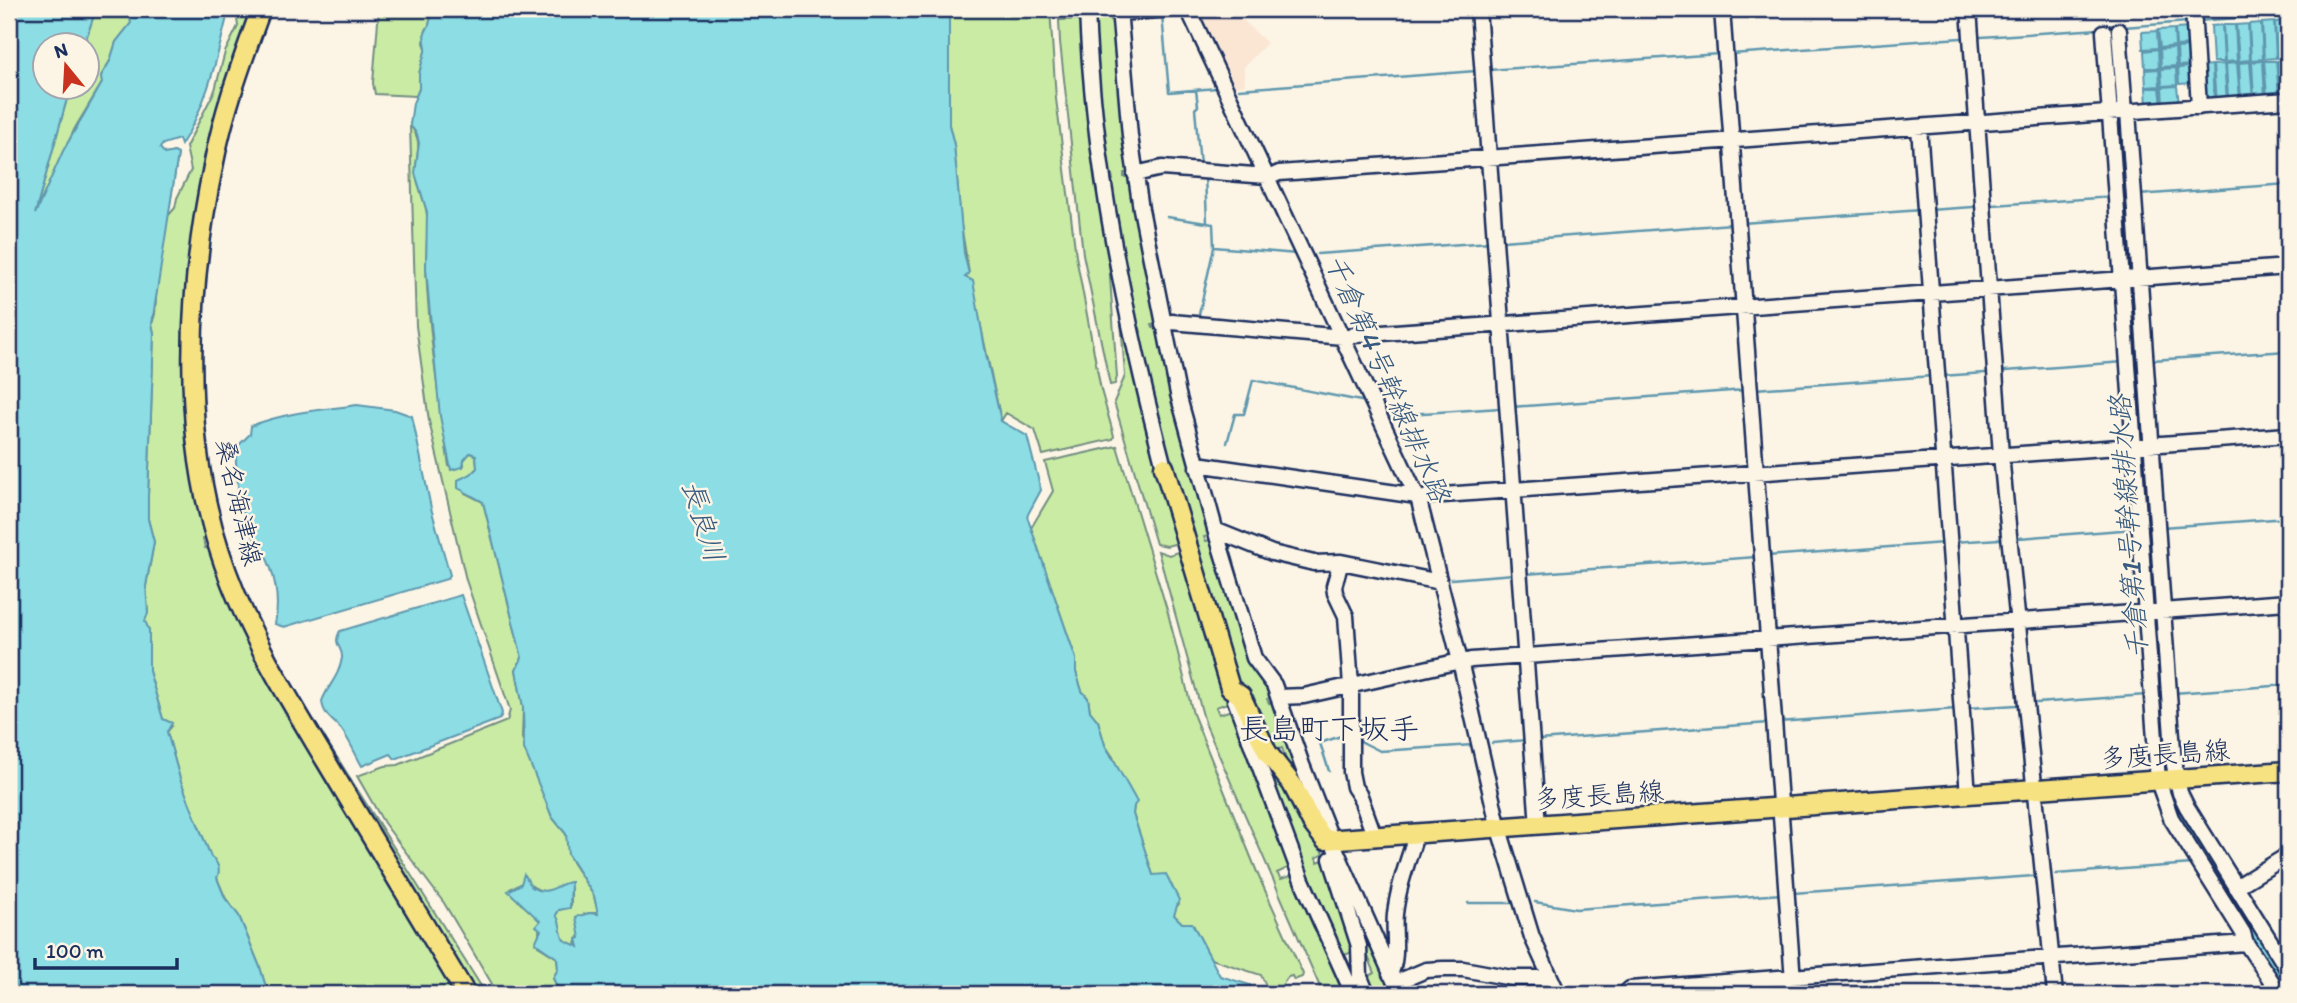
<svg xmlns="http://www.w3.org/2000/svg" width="2297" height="1003" viewBox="0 0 2297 1003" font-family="Itim,'Klee One',sans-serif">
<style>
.built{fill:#fbe6d4}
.green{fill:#c9eba4;stroke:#728d81;stroke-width:2}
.water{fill:#8cdde4;stroke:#5f97ae;stroke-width:2}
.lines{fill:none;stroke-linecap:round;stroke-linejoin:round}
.stream{stroke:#5f97ae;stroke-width:2.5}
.minor-casing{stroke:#1b2f5e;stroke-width:19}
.major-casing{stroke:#1b2f5e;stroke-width:23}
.minor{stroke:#fcf5e5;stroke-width:14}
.major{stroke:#f7e281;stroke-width:18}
.labels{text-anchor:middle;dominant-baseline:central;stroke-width:5;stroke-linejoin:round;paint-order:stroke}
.street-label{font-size:26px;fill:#1b2f5e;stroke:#fcf5e5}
.water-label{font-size:28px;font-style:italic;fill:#375a80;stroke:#fcf5e5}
.quarter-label{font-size:30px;fill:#1b2f5e;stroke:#fcf5e5}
</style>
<rect width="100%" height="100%" fill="#fcf5e5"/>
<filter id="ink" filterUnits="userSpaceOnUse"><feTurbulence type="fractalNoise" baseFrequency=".0143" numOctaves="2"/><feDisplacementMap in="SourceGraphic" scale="14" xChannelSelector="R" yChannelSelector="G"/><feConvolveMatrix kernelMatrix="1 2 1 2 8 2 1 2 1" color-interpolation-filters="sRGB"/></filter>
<g filter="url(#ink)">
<path class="built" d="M1205,9h34v7l28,27 -23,24 1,18 -10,1 -36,-76z"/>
<path class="green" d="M96,9h33l2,14 -15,19 -6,19 -9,15 1,7 -27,45 -40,86 35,-126h18v-42l-4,-1z
M240,9h13l-59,256 15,268 -6,6 2,9 8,2 247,444h-192l-8,-27 -21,-51 -14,-19 -8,-19 -2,-18 -4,-3 -31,-78 -13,-47 5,-6 -9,-7 -14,-48v-41l-5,-9 4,-8 -2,-27 8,-44 -6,-23v-23l6,-163 -2,-9 3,-10 10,-160 9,-2 4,2 -10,62 7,-8 2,-10 14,-28 -5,-23 29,-57 10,-38 13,-26 -1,-7z
M379,9h54l-4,16 -3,5 -2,13 2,5 -7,26v15l-3,7 -41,-2 -2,-11z
M949,9h101l6,90 20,157 25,134 13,46 -1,3 -70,16 -8,-25 -29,-17 -5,8 -30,-141 -7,-3 5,-4 -8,-48 -7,-80 -5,-20z
M1092,9h24v2l-9,1v4h9l15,156 -7,1v4h8l27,146 -7,2 1,3 7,-1 53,207 -9,3 2,4 8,-2 61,157 -8,3 2,4 8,-3 49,134 -35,-61 -9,-25 -10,3 -20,-50 3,-1 -2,-5h-4l-12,-16 -69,-214 -30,-132 3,-1 -1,-4h-3l-14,-67 -13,-80 3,-1 -1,-5 -3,1 -10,-79 -7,-80h4v-4l-4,-1z
M1083,19l28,234 -2,10 8,114 -2,7 -5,1 -27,-131 -23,-212 -1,-22z
M410,125c14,19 6,25 6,45 0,17 10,30 11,46 1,18 -1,36 -1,53 3,66 13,132 23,197l15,-1 -1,-5 7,-7 6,2 1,13 -6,6 -6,19 18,9 39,156 -6,12 7,37 -1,31 30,79 14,17 6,28 22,34 4,17h-9l-13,4 5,17 -5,8 3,6 -15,-8c-5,-8 -3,-16 -8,-25l3,-5 12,-5v-17c-11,-3 -17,4 -28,3 -8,-1 -13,-7 -20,-11l-2,4 -11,5 11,15 7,4 12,13 -2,25 19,12 1,11 -5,9 7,16h-62l-54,-91 -60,-80 -27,-47 28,-10 13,-1 109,-44 3,-11 -44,-130 -37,-159 -13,-95z
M1118,280l63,262 -14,4 -11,-2 -42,-142 11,-26z
M1117,446l51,167 25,101 66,163 44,97 -1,3 -8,3 -2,-4 -4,1 -8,11 -11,4 -8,-17 -50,-16 -19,-36h-10l-8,-8 1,-7 4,-4 -21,-29h-5l-20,-61 1,-8 -21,-49 -8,-12 -7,-24 -8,-10 -2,-13 -6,-7 -6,-19v-13l-45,-131 22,-37 -8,-29z
M1227,538l34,117 17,25 -20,-21 -36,-119z
M1183,550l47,152 -14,5 3,7 13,-4 58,157 -13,6 4,6 12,-4 55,119h-25l-118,-271 -47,-172 11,4z
M228,561l10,12 10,28 34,69 204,324h-14l-187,-313z
M1263,753l9,27 11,-3 40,77 -7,4 2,4 7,-3 31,91 -11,5 12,25 1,14 -55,-125 3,-2 -2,-4 -4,1z
M1341,873l55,121h-24l-7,-16 10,-5 -11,-26z"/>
<path class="water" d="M9,9h87l-12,36 -38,1v42h24l-35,126 28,-63 39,-68 -1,-7 9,-15 6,-19 15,-19 -2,-14h100c-12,47 -21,95 -48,136l-2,-6 -16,5 -3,4 5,6 9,-2 4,2 -26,170 2,9 -6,163v23l6,23 -8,44 2,27 -3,8 4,9v41l14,48 9,4 -5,9 13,47 31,78c7,5 10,13 6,21l8,20 14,18 21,51 8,27h-259z
M433,9h516v116l5,20 10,108 5,21 -4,3 8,4 13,73 15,67 26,15 14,54 -14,26 49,143v13l6,19 6,7 2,13 8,10 7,24 32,57 -3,4 -1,8 20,61 13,-1 13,26 -5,15 8,8h10l28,53 30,9 4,9h-694l-7,-16 5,-9 -1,-11 -22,-15 6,-13 -5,-4 4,-5 -32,-30 13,-7 3,-10c4,4 4,11 9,14 15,9 27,-6 38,-6l-1,26 -11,2 -3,5c6,8 3,16 8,25l15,7 -2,-8 3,-1 -4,-21 13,-4 9,1 -4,-18 -26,-41 -2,-21 -14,-17 -28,-68 -1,-42 -7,-37 6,-12 -39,-156 -25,-14v-8l13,-6 6,-6 -1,-13 -6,-2 -6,7 -1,7 -12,3 -11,-54 -10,-102 -4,-46 1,-56 -12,-39 4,-30 -2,-9 -7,-9 3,-22 6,-14v-15l7,-26 -2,-13 5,-10z
M2286,21l2,36 -11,1 -2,-36z
M2274,22l2,36 -12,1 -2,-36z
M2261,23l2,36 -12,1 -2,-36z
M2248,24l2,36 -11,1 -3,-36z
M2108,25h7l53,741 13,45 107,171v12h-2l-108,-173 -18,-54z
M2222,25l2,37h-11l-2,-36z
M2235,25l2,36 -12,1 -2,-37z
M2190,28l1,17 -15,1 -1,-17z
M2174,29l1,17 -15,2 -2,-18z
M2157,31l1,17 -15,1 -1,-17z
M2191,47l1,18 -14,1 -1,-18z
M2175,48l1,18 -15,1 -1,-18z
M2158,49l1,19h-14l-1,-17z
M2288,60v36l-8,1 -2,-36z
M2263,61l2,37 -11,1 -2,-37z
M2264,61h12l3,36 -12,-2z
M2250,62l3,37 -12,1 -2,-37z
M2237,63l3,37 -12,-3 -2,-33z
M2224,64l3,37h-11l-3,-36z
M2212,65l2,36 -11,1 -2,-36z
M2192,67l2,16 -15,1 -1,-16z
M2176,68l1,17 -15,1 -1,-17z
M2159,69l1,17 -14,1 -1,-17z
M2177,86l2,18 -16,1 -1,-18z
M2146,88h14l2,17 -15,1z
M357,405l38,5 17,6 19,92 19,67 -3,4 -163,48 -9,-3c5,-25 0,-52 -12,-73 -6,-10 -14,-18 -17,-28 -7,-21 -11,-54 -10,-75l14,-14 1,-8c34,-14 70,-16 106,-21z
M461,595l41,118 -2,6 -105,40 -4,-5 -29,12c-7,-12 -13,-27 -21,-37 -8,-9 -18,-14 -19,-28 6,-16 17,-24 20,-43 1,-12 -10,-12 -2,-27z"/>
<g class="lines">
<path class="stream" d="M1196,9l46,98
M1162,15l7,77 48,-4
M2197,21l91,-7
M2124,27l63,-5
M1981,37l119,-8
M1731,54l230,-16
M1488,70l231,-16
M1239,89l237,-18
M1196,90l2,16 -3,3 5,56
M1205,176l2,46
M2138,195l150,-11
M1993,205l119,-8
M1929,210l44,-3
M1167,217l46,7 1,23 83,7
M1742,223l179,-13
M1502,241l230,-17
M1317,254l174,-12
M1198,319l16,-72
M2152,360l136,-9
M2005,371l119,-9
M1941,376l44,-3
M1755,389l178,-13
M1511,407l234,-17
M1383,408l18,38
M1392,415l109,-7
M1227,443l8,-29h9l9,-34 108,21 3,-1
M1427,503l4,18
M2162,527l126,-9
M2019,538l116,-9
M1953,542l47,-3
M1766,556l178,-13
M1525,574l231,-17
M1451,579l63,-5
M2173,693l115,-8
M2037,703l109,-8
M1968,708l49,-3
M1778,722l178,-13
M1356,739l24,12 93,-6
M1538,740l231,-17
M1492,743l35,-3
M1489,755l16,65
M1329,771l-9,-28 27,-9
M1510,838l8,30
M1420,844v-2l72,-5
M2056,874l136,-10
M1409,881l4,-13
M1793,893l241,-17
M1535,902l41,7 206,-15
M1468,903h46"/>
<g class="minor-casing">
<path id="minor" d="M1087,9c5,152 39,312 77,458
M1119,9l11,127 11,73 37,185 39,142 37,122 20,27 28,80 30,76 68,153
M1188,9l231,492 41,160 39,168 33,108 26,57
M1478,9l60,817
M1722,9l72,985
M1969,9l32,446 54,539
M2193,9l6,98
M1119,13l53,-4
M2119,31l6,81
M2104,32l54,749 13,37 72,115 3,10 34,51
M2128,112l46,653 6,28 7,14 101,163
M1919,127l49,668
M1135,174l27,-6 105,8
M1268,178l11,-5 1009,-73
M1163,325l9,-3 171,15
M1344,339l10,-4 934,-68
M1197,467l7,-2 213,31
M1419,501l10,-5 859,-61
M1215,530l57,23 42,10 27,-1 99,20
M1341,562l-7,24 1,7 11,23 5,70v86l3,15 6,9 15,42
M1460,663l11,-3 817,-58
M1278,697l26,-1 156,-35
M1235,700l67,180 51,114
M1331,859l28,87 1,31 7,17
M2236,887l52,-32
M1390,974c9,-17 3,-41 5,-60 3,-27 13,-53 21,-79
M1395,983l31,-13 17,-1h20l49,9h38
M1625,994l5,-5 616,-46"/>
</g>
<g class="major-casing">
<path id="major" d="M261,9c-18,50 -37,100 -47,153 -26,123 -34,269 6,390 24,75 66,142 106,209 47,78 93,156 140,233
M1164,467l66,221 11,8 26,56 25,32 20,39 13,17 963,-69"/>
</g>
<use href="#minor" class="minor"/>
<use href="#major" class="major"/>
</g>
</g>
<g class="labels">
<g class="street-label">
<text transform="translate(239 502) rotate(77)">桑名海津線</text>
<text transform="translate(2165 754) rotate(-4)">多度長島線</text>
<text transform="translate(1599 795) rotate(-4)">多度長島線</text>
</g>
<g class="water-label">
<text transform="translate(1388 378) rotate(66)">千倉第4号幹線排水路</text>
<text transform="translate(704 521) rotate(73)">長良川</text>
<text transform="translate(2128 527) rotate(-94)">千倉第1号幹線排水路</text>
</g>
<g class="quarter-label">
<text x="1329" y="728">長島町下坂手</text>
</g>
</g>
<rect width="2297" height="1003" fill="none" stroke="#fcf5e5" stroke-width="35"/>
<rect x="18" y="18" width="2262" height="968" fill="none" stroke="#1b2f5e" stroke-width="2.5" filter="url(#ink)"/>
<g transform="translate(66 66) rotate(342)"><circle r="33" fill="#fcf5e5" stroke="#a2a6af" stroke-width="2"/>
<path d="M0-5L12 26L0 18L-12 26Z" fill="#c8321e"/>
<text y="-10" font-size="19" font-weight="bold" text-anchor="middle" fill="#1b2f5e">N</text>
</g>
<path d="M35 958v10h142v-10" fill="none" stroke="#1b2f5e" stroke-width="3.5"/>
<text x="46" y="958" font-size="21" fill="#1b2f5e" stroke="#fcf5e5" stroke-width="5" paint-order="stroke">100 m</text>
</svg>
